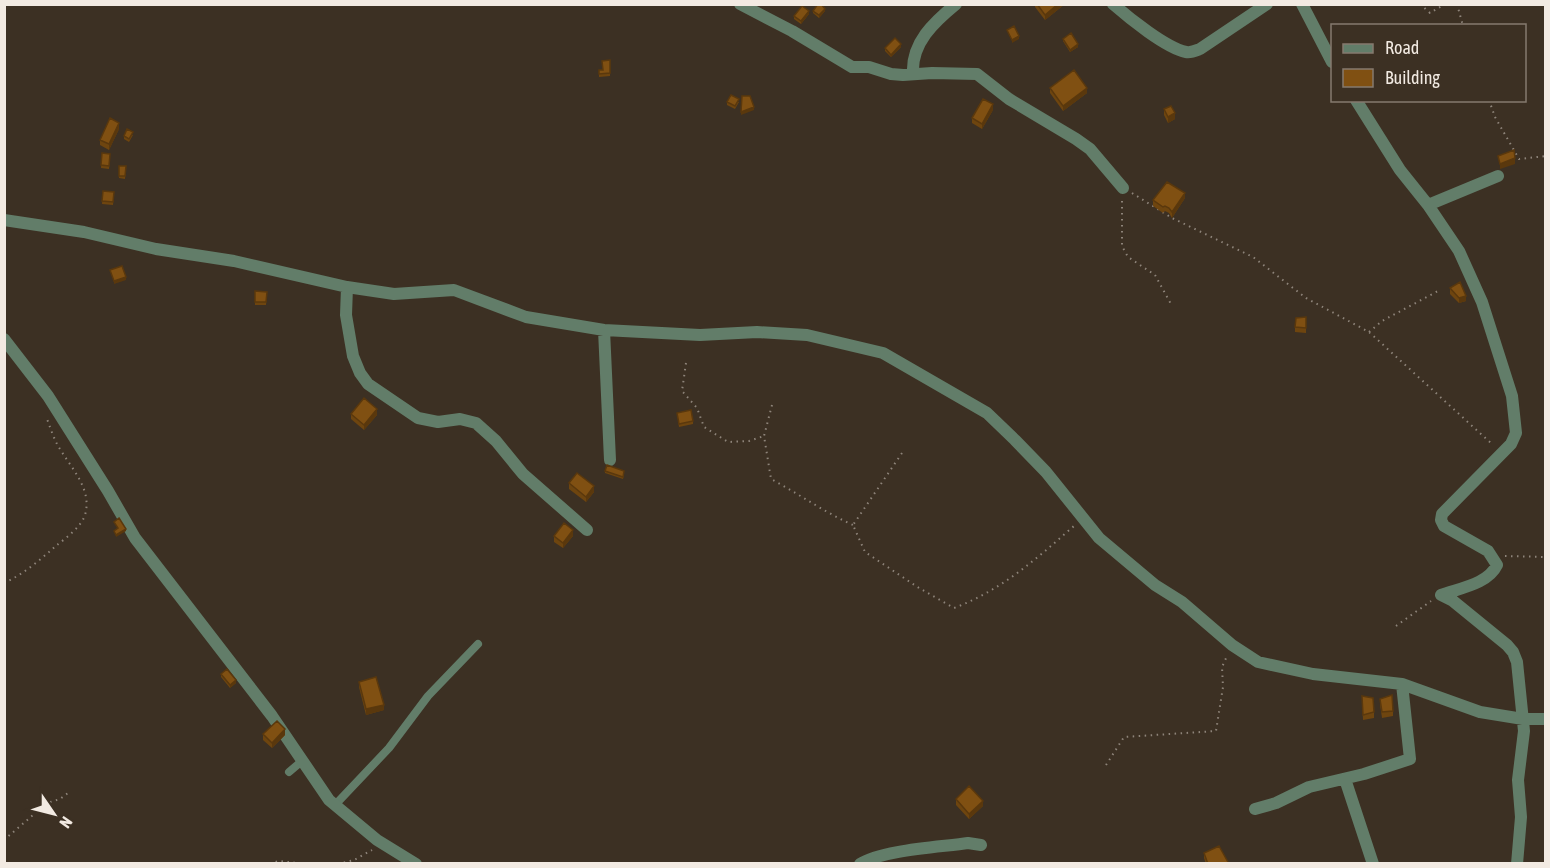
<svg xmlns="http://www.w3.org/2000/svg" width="1550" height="868" viewBox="0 0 1550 868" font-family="'Asap Condensed',sans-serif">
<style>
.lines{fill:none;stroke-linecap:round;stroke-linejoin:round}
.path{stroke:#8e847a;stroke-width:2;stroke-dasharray:1.5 4.5;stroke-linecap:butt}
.lane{stroke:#627d69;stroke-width:8}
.street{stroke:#627d69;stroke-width:12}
.wall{fill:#6e450f}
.shaded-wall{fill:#5a380d}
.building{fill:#805012;stroke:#5a380d;stroke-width:1.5}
</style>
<rect width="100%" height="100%" fill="#3c3023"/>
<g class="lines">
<path class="path" d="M1420,4l10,9 15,-9
M1457,4l6,22
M1489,100l6,17 24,42 27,-3
M1132,193l40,25 81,39 53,41 63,34 124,113
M1122,201v45l6,11 27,18 17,31
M1369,332l13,-11 56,-30
M686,363l-4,28 15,17 7,19 24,15 21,-1 15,-5
M772,405l-8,31 7,43c28,15 53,33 82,46
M902,453l-49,72 12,27 54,36 35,20c48,-18 82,-49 120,-82
M1505,556l41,1
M4,583c20,-9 37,-24 53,-38 9,-7 24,-18 28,-30 8,-27 -16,-49 -28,-71 -4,-8 -7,-17 -10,-25
M1396,626l35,-25
M1106,765l18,-28 92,-6 7,-44 -1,-20 5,-11
M4,840l43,-37 13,-4 8,-6
M270,864l8,-3 30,3
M338,864l16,-4 18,-10"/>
<path class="lane" d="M289,772l13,-11
M335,805l54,-57 39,-52 50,-52"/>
<path class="street" d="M740,4l52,27 60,36h17l22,7 12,1 29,-2 45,1 32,25 67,40 14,10 33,39
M1113,4c16,14 53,44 73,48 5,1 9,-1 14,-3l67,-45
M1302,4l30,58
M913,74c-2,-31 21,-52 43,-70
M1356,100l44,70 28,35 31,46 23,51 30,94 4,37 -5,11 -69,70 -1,6 3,6 44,25 9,14c-9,19 -37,23 -56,30l12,6 54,44 6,7 4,10 7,69 -6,49 3,37 -4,47
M1428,205l70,-29
M4,220l80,12 72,17 78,12 113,26 47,7 60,-4 72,27 78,13 96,5 57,-3 50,3 76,18 104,60 28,27 31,32 53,66 56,47 27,17 50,43 26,17 55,12 89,10 78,28 43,7h23
M347,287l-1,28 7,41 7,17 8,11 50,34 20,4 22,-3 16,4 20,18 27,33 64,56
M604,330l6,130
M4,339l44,57 60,95 27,47 137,178 57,84 48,40 39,24
M1345,779l28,85
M1255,809l21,-6 33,-16 55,-13 46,-15 -8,-75
M860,864c21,-14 81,-17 108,-21l13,2"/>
</g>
<path class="wall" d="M1035,4h30l-20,16 -10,-13z
M813,11h12l-6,7 -6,-5z
M809,14l-8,10 -7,-5v-3z
M1063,39l15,8 -8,5 -7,-11z
M901,47l-10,10 -6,-6v-3z
M610,60v16l-11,1v-7h4z
M1050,88l37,5 -24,18 -13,-18z
M727,102h12l-4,7 -8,-4z
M1164,109l11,10 -7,4 -4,-8z
M993,110l-11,19 -10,-6v-5z
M119,129l-10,21 -9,-5v-5z
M133,135l-4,7 -5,-3v-3z
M102,153l8,1 -1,15 -8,-1z
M119,166h7l-1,13 -6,-1z
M103,191l11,1 -1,13 -11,-1z
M1185,198l-13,20 -3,-5 -4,-2 -2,2 -10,-7v-6z
M1450,288l16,13 -7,2 -9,-9z
M255,291l12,1 -1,13h-11z
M1306,323v10l-11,-1v-5z
M677,413l16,8v3l-14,3z
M351,414l26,1 -13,15 -13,-11z
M605,471l19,3 -1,5 -18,-6z
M569,483l25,9 -8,10 -17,-13z
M554,536h19l-10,12 -9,-6z
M221,674l15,9 -6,5 -9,-11z
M359,682l25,28 -18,5 -7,-28z
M1362,696l12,16v6l-11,2z
M1380,699l13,12v5l-11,2 -2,-14z
M263,734l22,1 -13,13 -9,-8z
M956,799l27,7 -14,13 -13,-14z
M1204,853l25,11h-23l-2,-6z"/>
<path class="shaded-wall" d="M1058,4h7l-20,16v-5z
M825,9v2l-6,7v-3z
M809,11v3l-8,10v-3z
M1019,36v3l-7,4v-3z
M901,44v3l-10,10v-2z
M1078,44v3l-8,5v-2z
M1087,88v5l-24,18v-5z
M993,104v6l-11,19v-5z
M754,107v3l-13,5v-3z
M1175,113v6l-7,4v-6z
M119,123v6l-10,21v-6z
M1515,158v6l-15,5v-5z
M1185,193v5l-13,20v-6z
M126,277v3l-12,4v-3z
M1466,296v5l-7,2v-5z
M377,409v6l-13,15v-5z
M594,486v6l-8,10v-5z
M126,529v2l-10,6v-2z
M573,530v6l-10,12v-5z
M236,680v3l-6,5v-3z
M384,705v5l-18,5v-6z
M285,729v6l-13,13v-5z
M983,801v5l-14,13v-5z"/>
<path class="building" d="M818,4h3l4,5 -6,6 -6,-4z
M1037,4h21l-13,11z
M802,6l7,5 -8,10 -7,-5z
M1014,26l5,10 -7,4 -5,-10z
M1071,33l7,11 -8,6 -7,-11z
M895,38l6,6 -10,11 -6,-7z
M610,60v13l-11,1v-4h4l-1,-9z
M1074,70l13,18 -24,18 -13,-18z
M731,95l8,4 -4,7 -8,-4z
M742,96h8l4,11 -13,5z
M983,99l10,5 -11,20 -10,-6z
M1171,106l4,7 -7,4 -4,-8z
M110,118l9,5 -10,21 -9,-4z
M127,129l6,3 -4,7 -5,-3z
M1514,150l1,8 -15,6 -2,-8z
M102,153l8,1 -1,12 -8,-1z
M119,166h7l-1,10h-6z
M1167,182l18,11 -13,19 -3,-4 -4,-2 -2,1 -10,-7z
M103,191l11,1 -1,10 -11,-1z
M122,266l4,11 -12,4 -4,-11z
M1460,282l6,14 -7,2 -9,-10z
M255,291l12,1 -1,10h-11z
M1306,317v11l-11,-1 1,-9z
M364,398l13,11 -13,16 -13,-11z
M691,410l2,11 -14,3 -2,-11z
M607,465l17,6 -1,6 -18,-6z
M577,473l17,13 -8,11 -17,-14z
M119,518l7,11 -10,6 -2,-4 4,-3 -4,-6z
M564,523l9,7 -10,13 -9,-7z
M227,669l9,11 -6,5 -9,-11z
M376,677l8,28 -18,4 -7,-27z
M1392,695l1,16 -11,1 -2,-13z
M1362,696l11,2 1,14 -11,3z
M277,721l8,8 -13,14 -9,-9z
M969,786l14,15 -14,13 -13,-15z
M1219,846l10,18h-21l-4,-11z"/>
<rect width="1550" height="868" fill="none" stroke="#f2eae2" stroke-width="12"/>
<rect x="1331" y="24" width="195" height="78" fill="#3c3023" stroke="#857a6f" stroke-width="1.5"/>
<rect x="1343" y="44" width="30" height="9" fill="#627d69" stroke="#857a6f" stroke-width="1.5"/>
<text x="1385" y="54" font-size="18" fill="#f2eae2">Road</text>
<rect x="1343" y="69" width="30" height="18" fill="#805012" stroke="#857a6f" stroke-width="1.5"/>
<text x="1385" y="84" font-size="18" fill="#f2eae2">Building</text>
<g transform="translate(54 814) rotate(125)" stroke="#3c3023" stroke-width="4.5" paint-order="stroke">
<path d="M0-4.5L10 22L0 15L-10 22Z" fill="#f2eae2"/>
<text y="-9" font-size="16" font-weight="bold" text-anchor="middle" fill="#f2eae2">N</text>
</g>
</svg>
